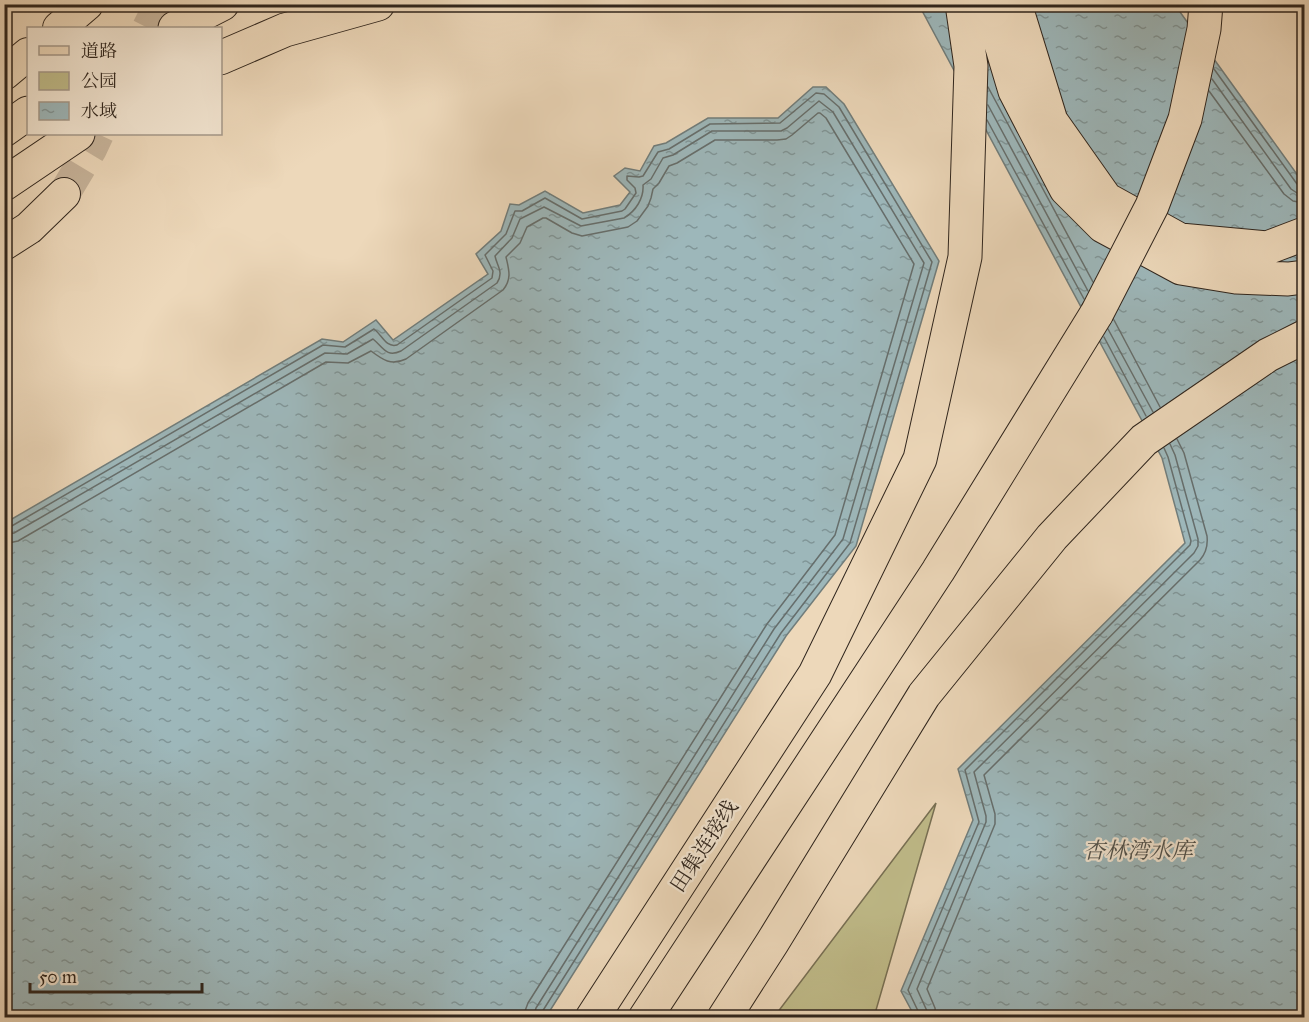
<svg xmlns="http://www.w3.org/2000/svg" width="1309" height="1022" viewBox="0 0 1309 1022" font-family="'IM FELL Great Primer','Noto Serif SC',serif">
<style>
.green{fill:#c0bc8a;stroke:#787054;stroke-width:1.5}
.water{fill:url(#water-ripples);stroke:#717d7b;stroke-width:1.5}
.lines{fill:none;stroke-linecap:round;stroke-linejoin:round}
.shore{stroke:#666e6c;stroke-width:1.5}
.major-tunnel{stroke:#c7b49b;stroke-width:32;stroke-dasharray:32 16;stroke-linecap:butt}
.major-casing{stroke:#2f251d;stroke-width:34}
.highway-casing{stroke:#2f251d;stroke-width:35}
.major{stroke:#edd8ba;stroke-width:32}
.highway{stroke:#edd8ba;stroke-width:33}
.highway-bridge-casing{stroke:#2f251d;stroke-width:35;stroke-linecap:butt}
.highway-bridge{stroke:#edd8ba;stroke-width:33}
.labels{text-anchor:middle;dominant-baseline:central;stroke-width:4.5;stroke-linejoin:round;paint-order:stroke}
.street-label{font-size:21px;fill:#2f251d;stroke:#f3e6d2}
.water-label{font-size:22px;font-style:italic;fill:#50514c;stroke:#f3e6d2}
</style>
<defs>
<pattern id="water-ripples" width="26" height="14" patternUnits="userSpaceOnUse" patternTransform="scale(1.5)"><rect width="26" height="14" fill="#9db7ba"/><path d="M2 4q2-2 4 0t4 0M15 11q2-2 4 0t4 0" fill="none" stroke="#809597"/></pattern>
</defs>
<rect width="100%" height="100%" fill="#edd8ba"/>
<filter id="stains"><feTurbulence type="fractalNoise" baseFrequency=".00333" numOctaves="4"/><feColorMatrix values="0 0 0 0 .2 0 0 0 0 .09 0 0 0 0 .02 0 0 0 .5 -.17"/></filter>
<radialGradient id="worn" r=".72"><stop offset=".6" stop-color="#630" stop-opacity="0"/><stop offset="1" stop-color="#630" stop-opacity=".3"/></radialGradient>
<path class="green" d="M936,803l-62,214h-100z"/>
<path class="water" d="M919,5h256l129,179v833h-389l-14,-26 72,-171 -15,-51 227,-226 -23,-85z
M813,87h13l18,17 95,157 -83,285 -70,90 -240,381h-541v-494l317,-184 21,3 33,-22 17,20 95,-66 -12,-20 25,-23 9,-27 9,1 26,-14 38,22 37,-8 10,-13 -16,-16 11,-8 15,3 14,-25 12,-3 42,-25h70z"/>
<g class="lines">
<path class="shore" d="M1214,69l83,115 4,3h3
M1212,79l79,110 6,4 7,1
M988,87l105,195
M1209,91l75,103 9,7 11,2
M988,105l100,186
M987,120l97,179
M1114,320l46,87
M1108,329l45,83
M1104,337l42,79
M4,528l6,-1 313,-182 22,2 29,-18c8,6 12,19 23,16l95,-67 1,-7 -8,-16 21,-21 9,-23h7l23,-13 37,21 40,-8 3,-2 11,-16 -1,-5 -8,-8v-4l12,1 4,-1 15,-24 11,-3 41,-25 70,-1 36,-30 8,1 15,13 93,155 -82,281 -69,90 -239,379 -1,6
M4,535l10,-2 311,-180 22,1 26,-15c10,8 13,19 28,12l96,-68c7,-11 0,-17 -2,-27l17,-18 8,-19 24,-12 37,19 43,-8c12,-7 20,-20 19,-33l8,-6 12,-21 10,-3 39,-24h69l6,-3 32,-27 14,11 91,151 -81,276 -69,90 -238,379 -3,10
M4,544l14,-3 308,-179 22,1 23,-12c12,9 20,15 35,8l97,-69c9,-11 6,-20 3,-33l14,-14 7,-16 16,-9h3l26,15 10,3 46,-9 9,-6 11,-15 3,-8 2,-9 6,-6 10,-17 8,-3 38,-23h62l9,-1 6,-4 26,-22h2l6,5 88,146 -79,271 -68,89 -239,379 -3,8 -1,7
M920,1018l-1,-5 -11,-23 71,-168 -14,-52 225,-225 1,-4 -23,-84 -4,-9
M927,1018v-7l-10,-22 69,-167v-6l-12,-44 220,-219 4,-7v-7l-23,-84 -5,-11
M936,1018l-1,-10 -8,-19 68,-165v-10l-11,-39 216,-215c6,-7 8,-15 7,-24l-23,-83 -7,-14"/>
<path class="major-tunnel" d="M148,28l8,-16 7,-8
M64,194l27,-45 7,-15"/>
<g class="major-casing">
<path id="major" d="M59,28l28,-24
M4,74l24,-20
M4,244l25,-16 35,-34"/>
</g>
<g class="highway-casing">
<path id="highway" d="M989,4l26,87 51,98 37,37 78,42 55,9 52,2 16,-2
M1015,4l36,117 55,78 74,41 87,8 37,-14
M175,28l47,-24
M220,58l65,-28 93,-26
M4,130l24,-17
M4,184l74,-50
M592,1018l223,-344 105,-215 45,-202 6,-191 -9,-62
M645,1018l293,-447 159,-258
M724,1018l48,-75 152,-248 128,-158 92,-97 124,-85 36,-18"/>
</g>
<use href="#major" class="major"/>
<use href="#highway" class="highway"/>
<g class="highway-bridge-casing">
<path id="highway-bridge" d="M1097,313l55,-107 33,-87 19,-90 2,-25"/>
</g>
<use href="#highway-bridge" class="highway-bridge"/>
</g>
<g class="labels">
<g class="street-label">
<text transform="translate(704 846) rotate(-57)">田集连接线</text>
</g>
<g class="water-label">
<text x="1138" y="850">杏林湾水库</text>
</g>
</g>
<rect width="1309" height="1022" fill="none" stroke="#edd8ba" stroke-width="24"/>
<rect x="6" y="6" width="1297" height="1010" fill="none" stroke="#2f251d" stroke-width="3"/>
<rect x="12" y="12" width="1285" height="998" fill="none" stroke="#2f251d" stroke-width="1.5"/>
<rect x="27" y="27" width="195" height="108" fill="#f3e6d2" stroke="#a5998a" stroke-width="1.5"/>
<rect x="39" y="46" width="30" height="9" fill="#edd8ba" stroke="#a5998a" stroke-width="1.5"/>
<text x="81" y="57" font-size="18" fill="#2f251d">道路</text>
<rect x="39" y="72" width="30" height="18" fill="#c0bc8a" stroke="#a5998a" stroke-width="1.5"/>
<text x="81" y="87" font-size="18" fill="#2f251d">公园</text>
<rect x="39" y="102" width="30" height="18" fill="url(#water-ripples)" stroke="#a5998a" stroke-width="1.5"/>
<text x="81" y="117" font-size="18" fill="#2f251d">水域</text>
<path d="M30 983v9h172v-9" fill="none" stroke="#2f251d" stroke-width="3"/>
<text x="39" y="983" font-size="18" fill="#2f251d" stroke="#f3e6d2" stroke-width="4.5" paint-order="stroke">50 m</text>
<rect width="100%" height="100%" filter="url(#stains)"/>
<rect width="100%" height="100%" fill="url(#worn)"/>
</svg>
